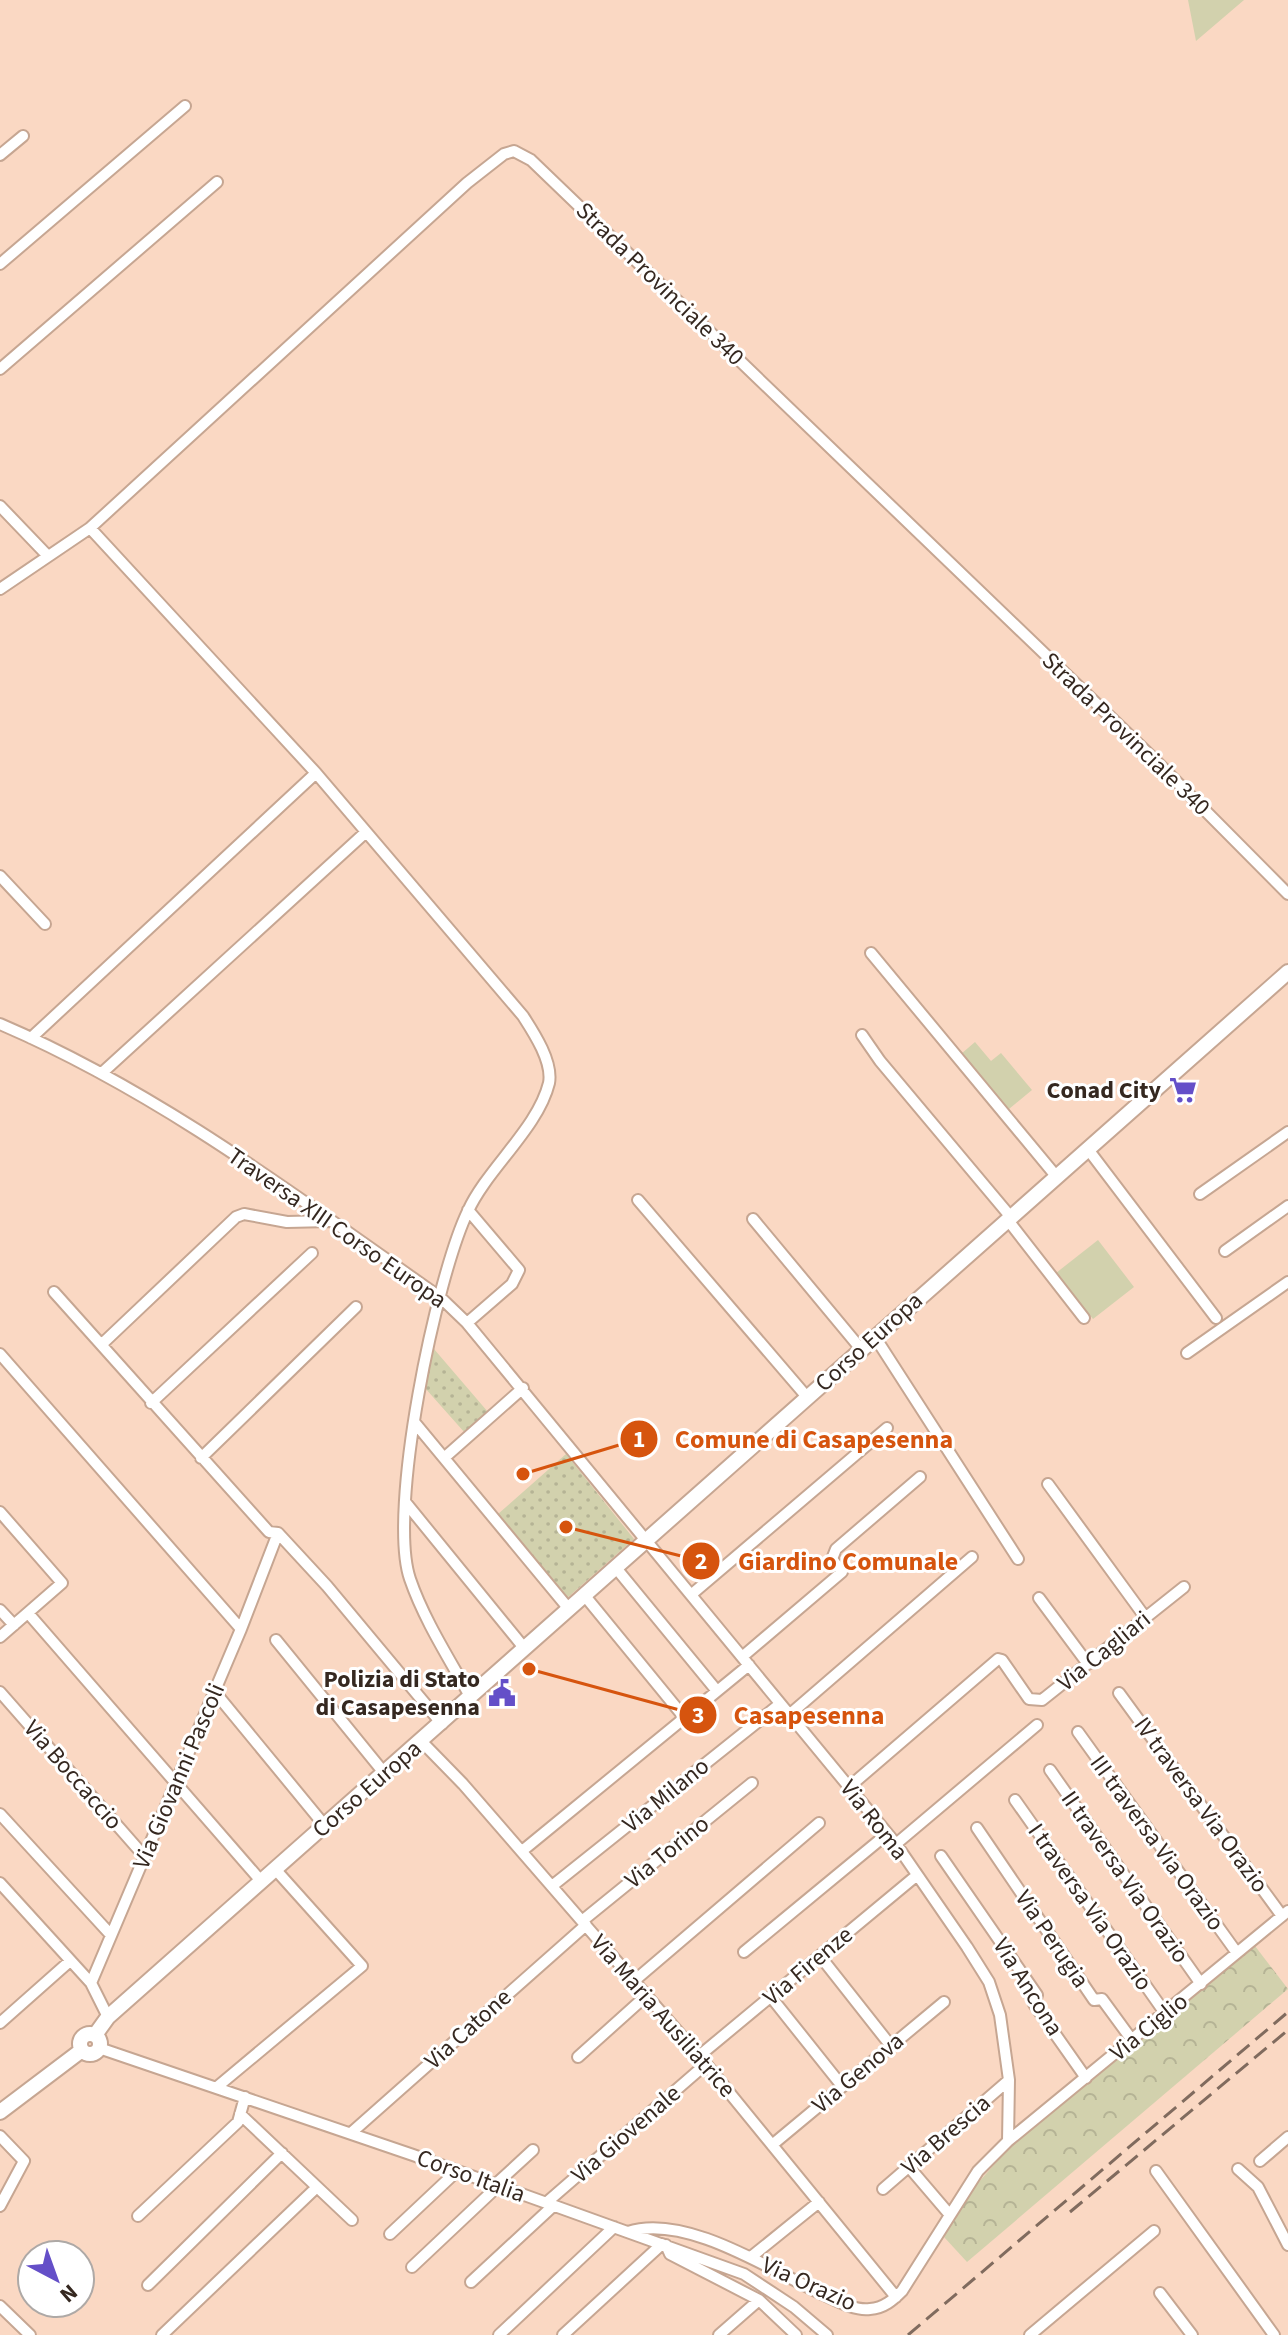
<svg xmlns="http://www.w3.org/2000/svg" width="1288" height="2335" viewBox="0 0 1288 2335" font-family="'Source Sans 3',sans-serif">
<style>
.grass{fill:#d2d1ad}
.park{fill:url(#park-crowns)}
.garden{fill:url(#garden-dots)}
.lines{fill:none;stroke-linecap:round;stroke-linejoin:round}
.street-casing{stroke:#c6a692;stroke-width:14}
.secondary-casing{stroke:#c6a692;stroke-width:18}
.street{stroke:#fff;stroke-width:10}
.secondary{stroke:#fff;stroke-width:14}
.rail{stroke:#806b5e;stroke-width:3;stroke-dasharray:16 8;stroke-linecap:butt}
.labels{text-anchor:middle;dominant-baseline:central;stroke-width:6;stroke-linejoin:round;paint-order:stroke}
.street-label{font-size:24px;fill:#352820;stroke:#fff}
.poi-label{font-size:24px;font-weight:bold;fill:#352820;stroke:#fff;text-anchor:end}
.leader{fill:none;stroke:#d6540e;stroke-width:3}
.callout-dot{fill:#d6540e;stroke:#fff;stroke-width:3}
.mark-label{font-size:24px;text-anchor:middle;font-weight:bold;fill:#fff}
.callout-label{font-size:26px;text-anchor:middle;font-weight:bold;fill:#d6540e;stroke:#fff;stroke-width:6;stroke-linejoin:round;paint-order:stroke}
</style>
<defs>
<pattern id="park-crowns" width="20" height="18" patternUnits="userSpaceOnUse" patternTransform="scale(2)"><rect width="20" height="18" fill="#d2d1ad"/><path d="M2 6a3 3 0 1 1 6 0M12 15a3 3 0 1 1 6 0" fill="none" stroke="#b5b395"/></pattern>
<pattern id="garden-dots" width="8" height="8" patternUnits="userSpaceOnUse" patternTransform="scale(2)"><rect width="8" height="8" fill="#d2d1ad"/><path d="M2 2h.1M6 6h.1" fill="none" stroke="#b5b395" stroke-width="1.8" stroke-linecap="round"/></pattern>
</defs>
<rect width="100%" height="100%" fill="#fad8c3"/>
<path class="grass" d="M1188,0h56l-48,41z
M975,1042l16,19 10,-8 31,37 -23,19 -48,-55z
M1098,1240l36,47 -41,32 -37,-46z"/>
<path class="park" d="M1255,1946l33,43 -321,273 -23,-25 26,-45 37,-42z"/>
<path class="garden" d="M434,1349l54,63 -23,21 -40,-45z
M566,1454l68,85 -68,60 -68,-85z"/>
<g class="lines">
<g class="street-casing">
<path id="street" d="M0,155l23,-19
M0,264l185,-158
M0,369l217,-187
M0,506l47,49
M90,528l226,245 207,243c11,17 30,46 26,67 -11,45 -62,86 -81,128 -32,66 -81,301 -58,368 14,41 40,81 61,119
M0,589l90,-61 377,-345 37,-29 10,-3 17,9 622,598 135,136
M0,876l45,48
M871,953l185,223
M0,1024c159,68 300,175 441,274l26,25 429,521 71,103 22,35 11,33 9,65 -1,61
M862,1035l18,26 130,155
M31,1038l285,-265
M103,1072l263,-240
M1087,1148l129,170
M1200,1194l88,-62
M638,1200l169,197
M753,1219l108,130
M1007,1219l77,99
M1225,1251l63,-45
M54,1292l215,240 9,1 49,53 115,138
M467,1323l45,-39 7,-14 -51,-60
M875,1337l143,222
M102,1344l134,-127 8,-3 43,8 43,-1
M1187,1353l101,-71
M0,1354l241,275
M151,1403l161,-150
M415,1423l154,186
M201,1458l155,-151
M444,1458l79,-70
M1048,1484l97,133
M406,1503l119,146
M0,1512l62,71 -62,54
M616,1568l101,123
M692,1594l195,-166
M585,1596l99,121
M1039,1598l49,66
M0,1610l14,15
M28,1613l233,268
M276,1640l109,134
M742,1657l100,-85 -10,-13 4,-10 84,-72
M214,1691l111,135
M0,1692l145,165
M1119,1693l163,223
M789,1715l183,-158
M1078,1732l159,221
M422,1742l41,42 243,280 190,233
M1050,1770l151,214
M849,1787l149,-128 4,1 27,39 13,1 142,-113
M1015,1800l150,213
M0,1814l111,121
M977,1828l117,172 8,-1 30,41
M896,1844l141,-119
M522,1851l227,-186
M941,1856l96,139 -3,9 52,74
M0,1883l91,100
M552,1886l228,-182
M582,1921l170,-138
M744,1952l143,-118
M820,1956l71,90
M634,1981l185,-158
M771,1997l71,89
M108,2017l-17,-34 150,-354 37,-96
M0,2023l70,-62
M99,2048l314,107 331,119 50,33 33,28
M699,2056l217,-180
M578,2057l69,-62
M217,2087l145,-121 -87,-97
M240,2114l112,106
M351,2133l235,-208
M0,2136l24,25 -24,45
M772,2145l172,-143
M1260,2161l28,-24
M909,2167l41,48
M1238,2169l20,18 30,58
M1156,2171l118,164
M495,2185l38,-35
M883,2189l126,-109
M546,2203l160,-139
M138,2216l100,-94 7,-25
M628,2232c58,-19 144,39 196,63 13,6 31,16 46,14 14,-1 23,-9 32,-18l76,-120 30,-30 280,-230
M390,2234l67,-63
M666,2245l4,9 89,46 37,35
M751,2257l68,-55
M412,2267l86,-81
M471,2282l82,-76
M148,2285l134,-132
M1160,2293l32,42
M0,2306l30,29
M162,2335l155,-148
M499,2335l115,-108
M563,2335l99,-91
M719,2335l40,-35
M1030,2335l124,-104"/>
</g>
<g class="secondary-casing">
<path id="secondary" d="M80 2044a10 10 0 1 1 20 0a10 10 0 1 1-20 0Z
M95,2035l13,-18 1180,-1045
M0,2112l82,-62"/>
</g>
<use href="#street" class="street"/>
<use href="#secondary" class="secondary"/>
<path class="rail" d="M1070,2212l218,-182
M908,2335l380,-323"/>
</g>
<defs>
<g id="supermarket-bare" transform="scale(2.16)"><path d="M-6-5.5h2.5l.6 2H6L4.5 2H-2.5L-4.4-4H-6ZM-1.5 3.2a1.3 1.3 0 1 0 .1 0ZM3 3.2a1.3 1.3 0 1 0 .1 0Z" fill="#644fc8" stroke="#fff" stroke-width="2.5" paint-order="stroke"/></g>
<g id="civic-bare" transform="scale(2.16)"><path d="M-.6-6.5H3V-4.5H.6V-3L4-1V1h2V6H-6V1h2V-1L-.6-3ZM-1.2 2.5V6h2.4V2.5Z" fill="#644fc8" stroke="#fff" stroke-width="2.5" paint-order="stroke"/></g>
</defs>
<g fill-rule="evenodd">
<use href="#supermarket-bare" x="1183" y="1090"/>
<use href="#civic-bare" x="502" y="1693"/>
</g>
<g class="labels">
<g class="street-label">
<text transform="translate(660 284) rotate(44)">Strada Provinciale 340</text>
<text transform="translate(1126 734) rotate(44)">Strada Provinciale 340</text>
<text transform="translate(337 1228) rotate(35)">Traversa XIII Corso Europa</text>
<text transform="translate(869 1342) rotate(-42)">Corso Europa</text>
<text transform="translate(1104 1651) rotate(-39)">Via Cagliari</text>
<text transform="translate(73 1775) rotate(49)">Via Boccaccio</text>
<text transform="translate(179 1776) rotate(-67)">Via Giovanni Pascoli</text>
<text transform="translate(367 1789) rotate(-41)">Corso Europa</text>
<text transform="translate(666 1795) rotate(-39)">Via Milano</text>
<text transform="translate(1201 1805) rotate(54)">IV traversa Via Orazio</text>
<text transform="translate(874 1820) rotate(52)">Via Roma</text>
<text transform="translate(1157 1843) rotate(54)">III traversa Via Orazio</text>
<text transform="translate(667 1852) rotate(-39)">Via Torino</text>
<text transform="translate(1125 1877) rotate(55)">II traversa Via Orazio</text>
<text transform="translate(1090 1907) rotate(55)">I traversa Via Orazio</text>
<text transform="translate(1052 1939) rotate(56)">Via Perugia</text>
<text transform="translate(808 1966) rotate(-40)">Via Firenze</text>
<text transform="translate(1028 1987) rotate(58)">Via Ancona</text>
<text transform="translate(663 2016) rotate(49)">Via Maria Ausiliatrice</text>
<text transform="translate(1149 2027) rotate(-39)">Via Ciglio</text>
<text transform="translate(468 2029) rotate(-42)">Via Catone</text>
<text transform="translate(858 2073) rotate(-40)">Via Genova</text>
<text transform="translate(626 2134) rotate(-41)">Via Giovenale</text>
<text transform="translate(946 2135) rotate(-41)">Via Brescia</text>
<text transform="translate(471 2176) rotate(20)">Corso Italia</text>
<text transform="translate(809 2284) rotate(24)">Via Orazio</text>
</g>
<g class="poi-label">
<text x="1161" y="1090">Conad City</text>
<text x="480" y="1679">Polizia di Stato<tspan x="480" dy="28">di Casapesenna</tspan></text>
</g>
</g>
<path class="leader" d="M523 1474L639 1439M566 1527L701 1561M529 1669L698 1715"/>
<g class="callout-dot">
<circle cx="523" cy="1474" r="8"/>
<circle cx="566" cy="1527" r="8"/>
<circle cx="529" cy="1669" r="8"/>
<circle cx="639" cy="1439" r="20"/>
<circle cx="701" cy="1561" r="20"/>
<circle cx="698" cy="1715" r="20"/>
</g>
<g class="mark-label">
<text x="639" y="1447">1</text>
<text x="701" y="1569">2</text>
<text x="698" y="1723">3</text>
</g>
<g class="callout-label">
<text x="814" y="1448">Comune di Casapesenna</text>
<text x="848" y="1570">Giardino Comunale</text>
<text x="809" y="1724">Casapesenna</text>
</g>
<g transform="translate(56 2279) rotate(139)"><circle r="38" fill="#ffffff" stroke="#aea9a6" stroke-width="2"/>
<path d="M0-6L14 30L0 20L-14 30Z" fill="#644fc8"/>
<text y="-12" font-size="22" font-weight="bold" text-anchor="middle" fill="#352820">N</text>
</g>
</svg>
